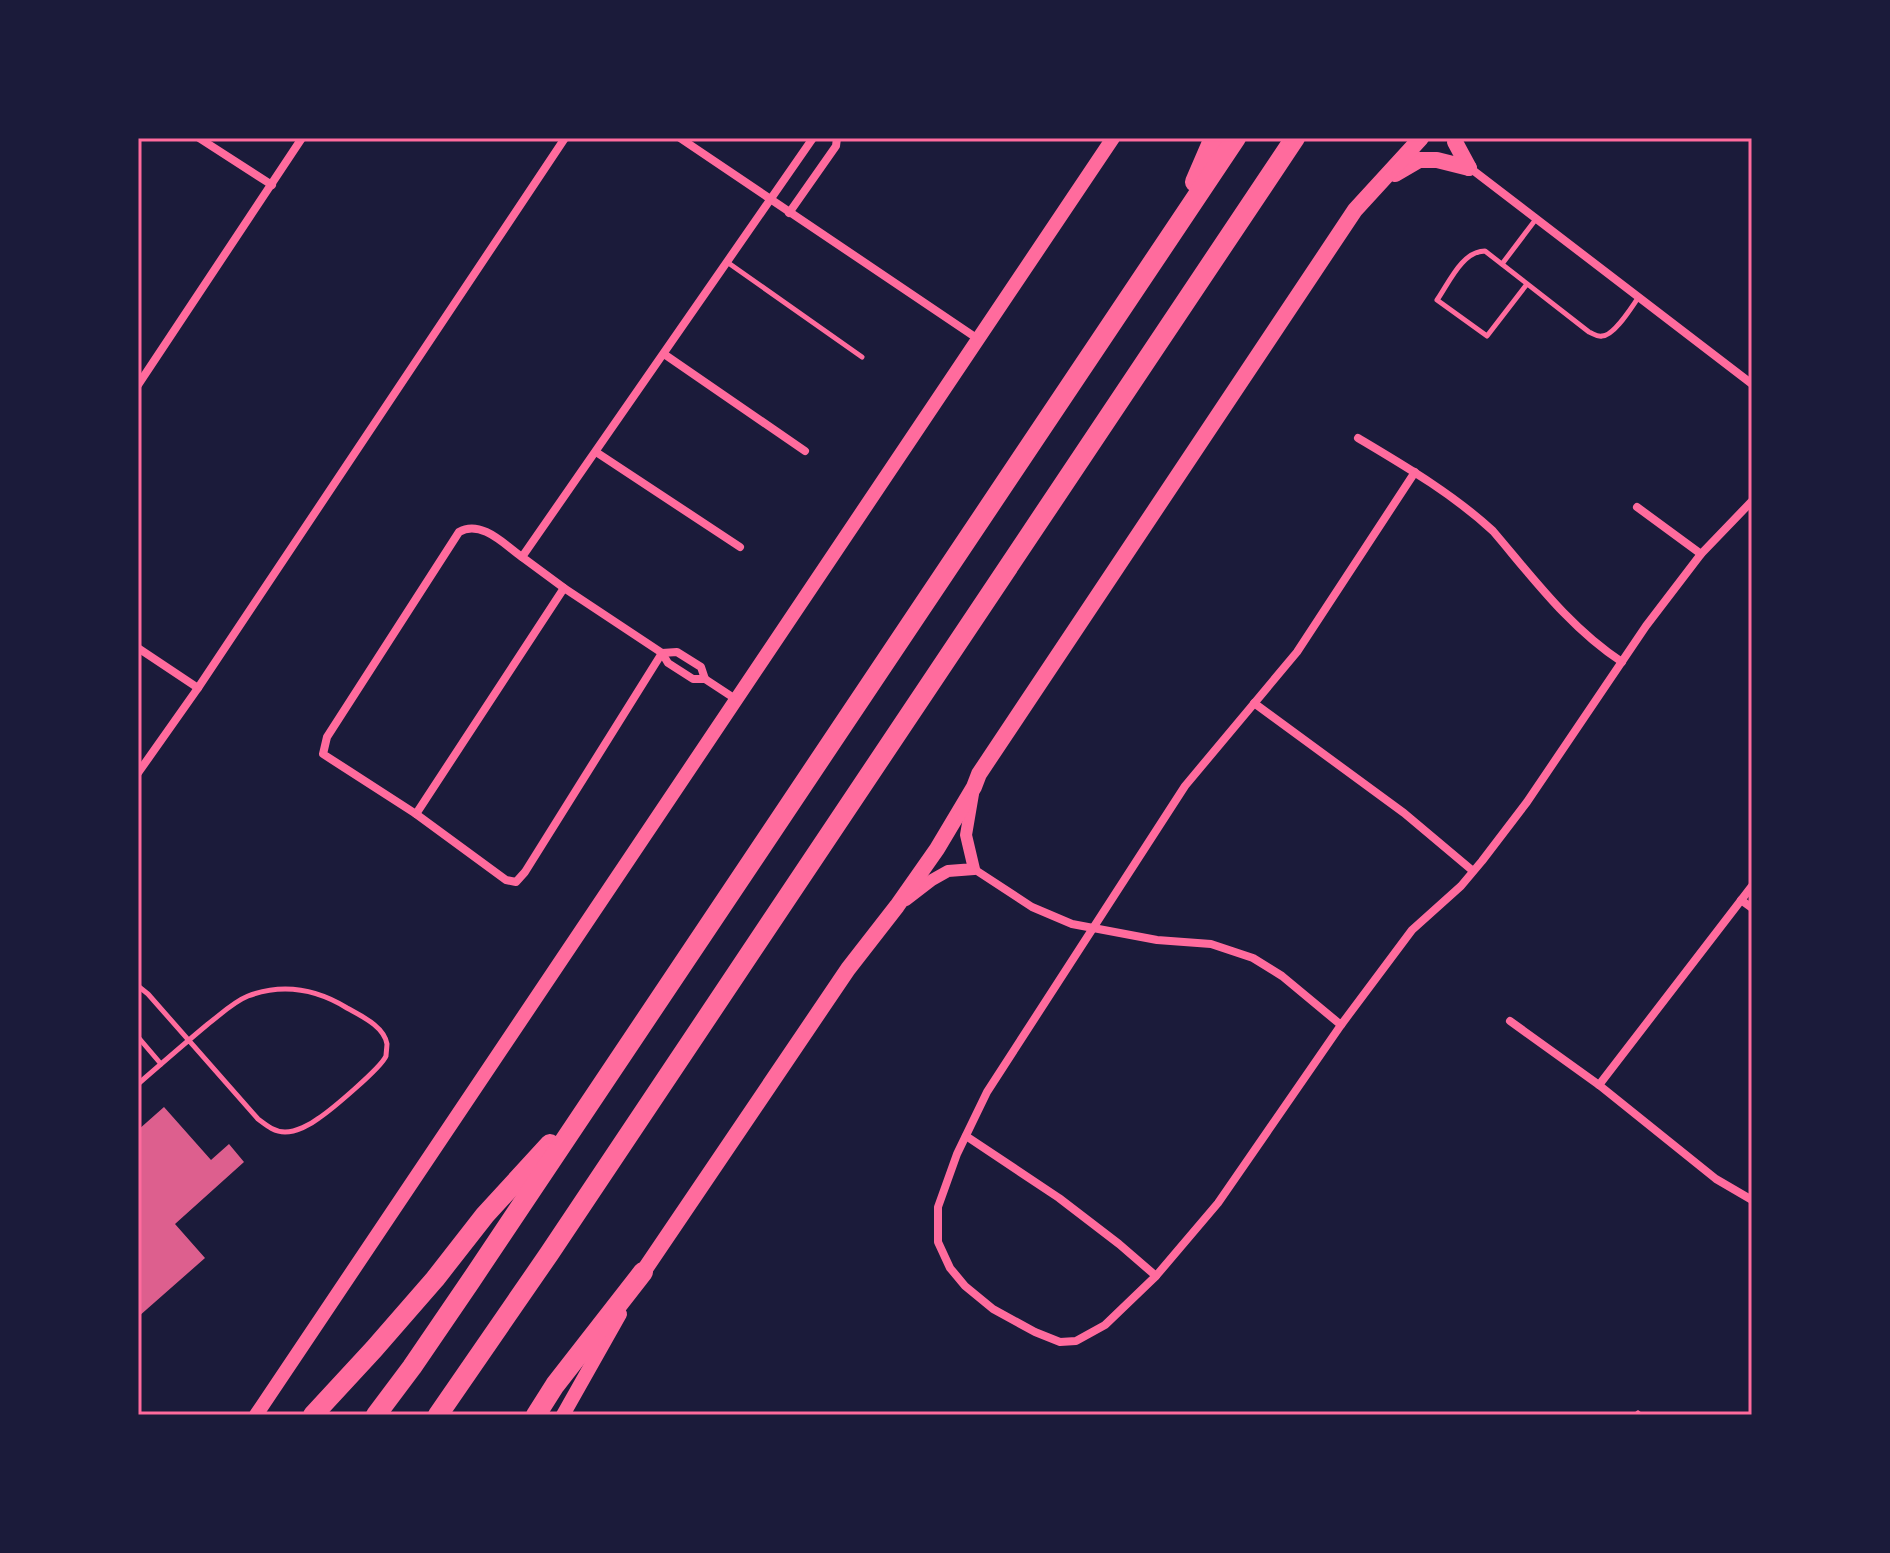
<svg xmlns="http://www.w3.org/2000/svg" width="1890" height="1553" font-family="'Golos Text',sans-serif">
<style>
.building{fill:#dd5f8e}
.lines{fill:none;stroke-linecap:round;stroke-linejoin:round}
.service{stroke:#ff6b9d;stroke-width:5}
.minor{stroke:#ff6b9d;stroke-width:8}
.tertiary{stroke:#ff6b9d;stroke-width:12}
.secondary{stroke:#ff6b9d;stroke-width:14}
.primary{stroke:#ff6b9d;stroke-width:16}
.motorway{stroke:#ff6b9d;stroke-width:20}
.neatline{fill:none;stroke:#ff6b9d;stroke-width:3}
</style>
<rect width="100%" height="100%" fill="#1b1b3a"/>
<path class="building" d="M 164,1107 L 211,1160 L 229,1144 L 244,1162 L 175,1224 L 205,1258 L 138,1317 L 138,1130 Z"/>
<g class="lines">
<g class="service">
<path d="M 727,262 L 862,357"/>
<path d="M 1502,264 L 1536,219"/>
<path d="M 1527,284 L 1487,336 L 1437,300 C 1449,283 1462,251 1485,251 L 1589,332 C 1594,334 1597,337 1602,336 C 1614,336 1631,308 1638,298"/>
<path d="M 138,986 L 148,994 L 258,1119 C 266,1125 274,1132 285,1132 C 296,1132 310,1125 319,1118 C 331,1110 381,1068 386,1056 C 386,1055 387,1045 387,1044 C 384,1026 361,1016 347,1008 C 316,989 283,983 248,996 C 233,1002 220,1015 208,1024 C 184,1044 161,1064 138,1084"/>
<path d="M 138,1037 L 161,1064"/>
<path d="M 1638,1413 L 1640,1415"/>
</g>
<g class="minor">
<path d="M 199,138 L 272,185"/>
<path d="M 680,138 L 978,339"/>
<path d="M 1470,168 L 1752,384"/>
<path d="M 789,213 L 836,146 L 837,138"/>
<path d="M 664,354 L 805,451"/>
<path d="M 138,385 L 302,138"/>
<path d="M 1358,438 C 1405,466 1453,494 1493,531 C 1533,578 1570,628 1622,662"/>
<path d="M 596,452 L 740,547"/>
<path d="M 1637,507 L 1701,554"/>
<path d="M 522,557 C 505,545 481,519 459,532 L 327,737 L 323,754 L 416,814 L 506,880 L 516,882 L 525,872 L 662,653 L 677,652 L 701,667 L 705,679"/>
<path d="M 138,648 L 198,688"/>
<path d="M 737,700 L 705,679 L 693,679 L 668,663 L 662,653 L 564,588 L 522,557 L 813,138"/>
<path d="M 1254,703 L 1404,813 L 1473,871"/>
<path d="M 138,773 L 198,688 L 565,138"/>
<path d="M 416,814 L 564,588"/>
<path d="M 974,869 L 1032,907 L 1072,924 L 1157,940 L 1211,944 L 1253,958 L 1282,976 L 1341,1025 L 1412,930 L 1461,886 L 1482,861 L 1527,802 L 1646,626 L 1701,554 L 1752,501"/>
<path d="M 1741,900 L 1752,908"/>
<path d="M 1510,1021 L 1599,1085 L 1716,1179 L 1752,1200"/>
<path d="M 1341,1025 L 1218,1203 L 1156,1276 L 1105,1325 L 1076,1341 L 1060,1342 L 1035,1332 L 993,1309 L 965,1286 L 950,1268 L 938,1242 L 938,1207 L 957,1154 L 987,1092 L 1185,786 L 1297,652 L 1415,472"/>
<path d="M 1599,1085 L 1752,886"/>
<path d="M 966,1136 L 1059,1198 L 1119,1244 L 1156,1276"/>
</g>
<path class="tertiary" d="M 906,900 L 932,880 L 948,871 L 974,869 L 966,835 L 973,794"/>
<g class="secondary">
<path d="M 256,1415 L 1113,138"/>
<path d="M 563,1415 L 620,1314"/>
</g>
<g class="primary">
<path d="M 1456,138 L 1455,142 L 1469,168"/>
<path d="M 1395,174 L 1419,160 L 1437,160 L 1469,168"/>
<path d="M 643,1272 L 848,969 L 897,906 L 937,849 L 974,787 L 979,774 L 1355,210 L 1421,138"/>
</g>
<g class="motorway">
<path d="M 1195,182 L 1214,138"/>
<path d="M 313,1415 L 374,1349 L 435,1279 L 485,1215 L 550,1144"/>
<path d="M 376,1415 L 412,1367 L 470,1282 L 1236,138"/>
<path d="M 438,1415 L 549,1254 L 1295,138"/>
<path d="M 536,1415 L 555,1385 L 643,1272"/>
</g>
</g>
<rect width="1890" height="1553" fill="none" stroke="#1b1b3a" stroke-width="280"/>
<rect x="140" y="140" width="1610" height="1273" class="neatline"/>
</svg>
